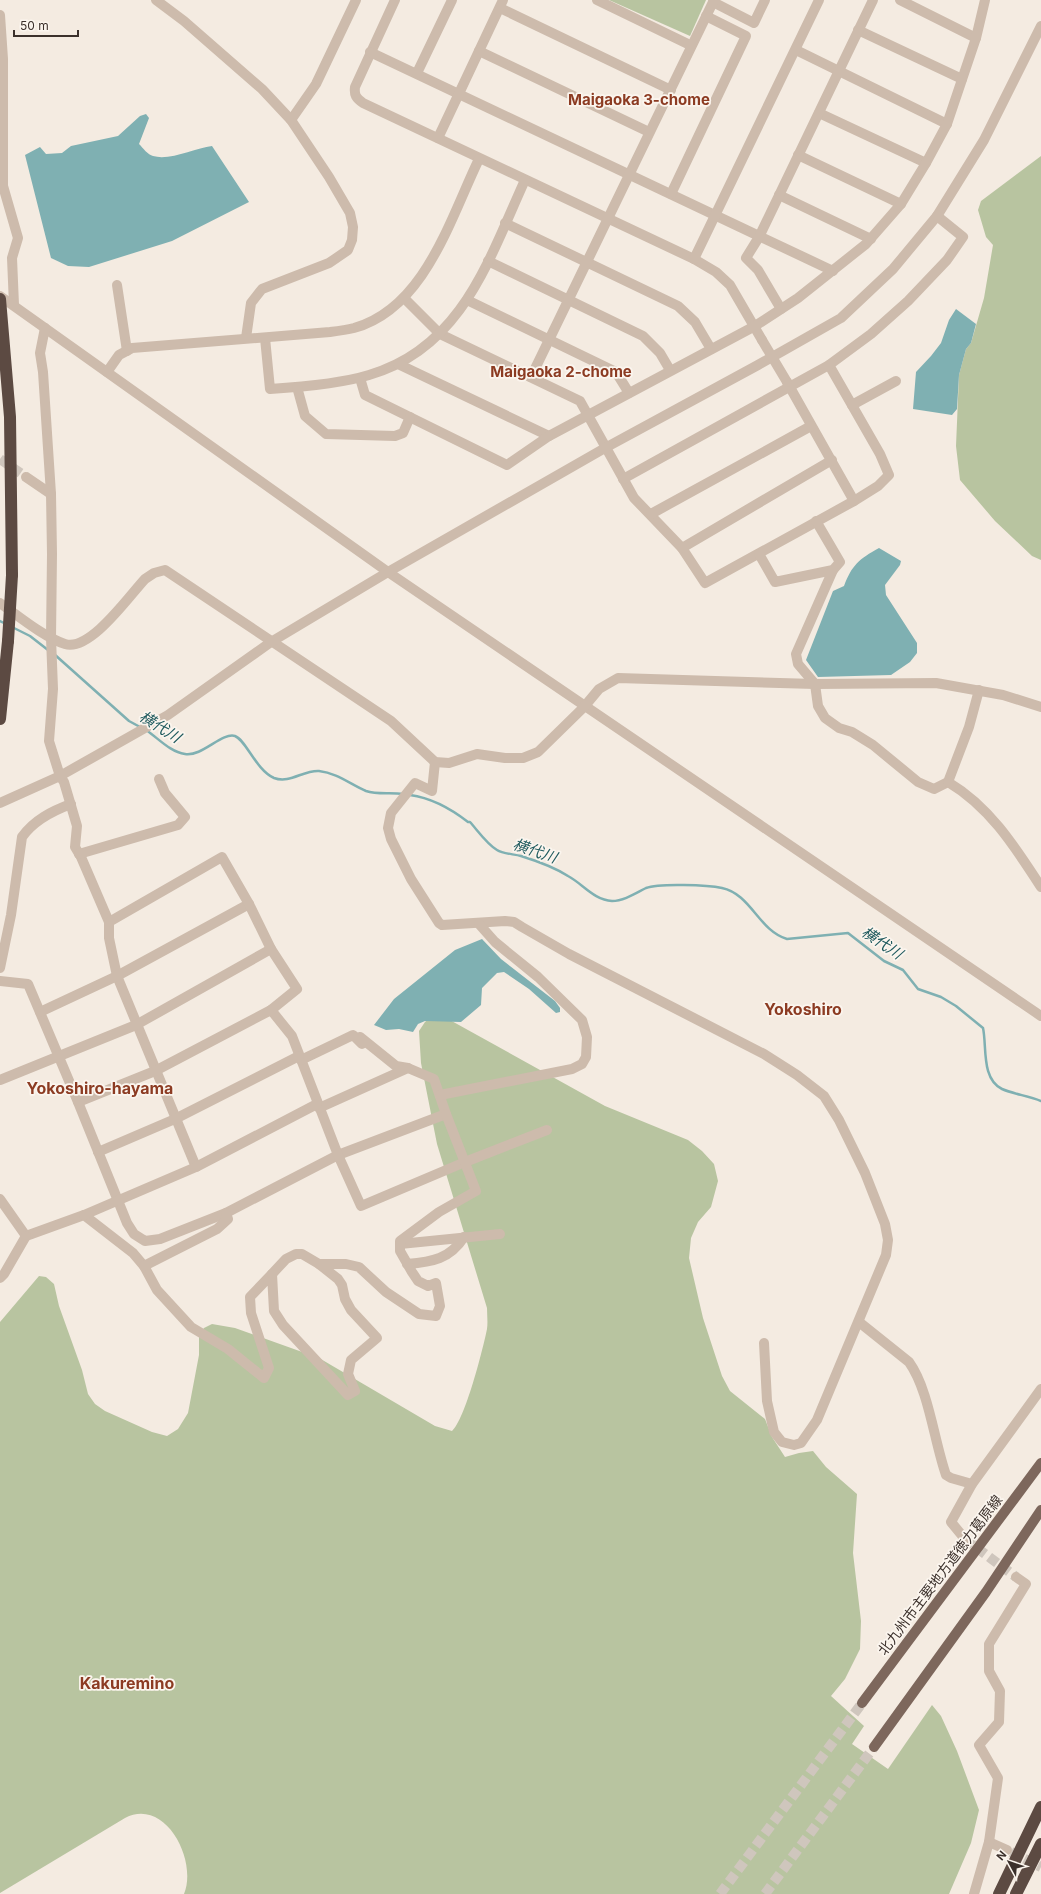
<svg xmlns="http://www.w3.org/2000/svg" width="1041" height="1894" font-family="Inter,'Noto Sans JP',sans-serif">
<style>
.green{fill:#b8c4a0}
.water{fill:#7fb0b2}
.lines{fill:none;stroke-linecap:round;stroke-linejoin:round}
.stream{stroke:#7fb0b2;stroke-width:2.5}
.minor-tunnel{stroke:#cfc6bd;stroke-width:10;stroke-dasharray:10 5;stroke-linecap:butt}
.major-tunnel{stroke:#cfc6bd;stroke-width:10;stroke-dasharray:10 5;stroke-linecap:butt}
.minor{stroke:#cdbbac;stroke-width:10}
.major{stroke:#7d675c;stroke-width:10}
.highway{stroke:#5c4a42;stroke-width:12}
.minor-bridge{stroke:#cdbbac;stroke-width:10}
.highway-bridge{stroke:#5c4a42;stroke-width:12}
.labels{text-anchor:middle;stroke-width:3.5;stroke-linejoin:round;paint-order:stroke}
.street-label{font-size:14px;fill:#3b302b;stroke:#fbf5ee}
.neighbourhood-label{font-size:15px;font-weight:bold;fill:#8c3b22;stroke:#fbf5ee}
.water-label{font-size:15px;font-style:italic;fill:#1f5a5e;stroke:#fbf5ee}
.quarter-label{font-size:16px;font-weight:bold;fill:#8c3b22;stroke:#fbf5ee}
</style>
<rect width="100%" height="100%" fill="#f4ebe1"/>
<g class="green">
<path d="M 609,0 L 706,0 L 690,36 Z"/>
<path d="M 1041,156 L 1041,560 L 1032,556 L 995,521 L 960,480 L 956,446 L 959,375 L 966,349 L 971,343 L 984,298 L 993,245 L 986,237 L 978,210 L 981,201 Z"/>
<path d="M 439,1014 L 605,1106 L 688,1140 L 702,1151 L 714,1164 L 718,1181 L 711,1207 L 698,1222 L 691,1238 L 689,1258 L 703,1318 L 722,1376 L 730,1391 L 765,1419 L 772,1437 L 785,1457 L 799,1453 L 813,1451 L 826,1467 L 857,1494 L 853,1553 L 861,1621 L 860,1649 L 845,1679 L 831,1696 L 864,1726 L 852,1744 L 888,1769 L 932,1705 L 941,1716 L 957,1751 L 979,1810 L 971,1843 L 949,1894 L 184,1894 C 198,1860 165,1797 125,1818 L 0,1893 L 0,1322 L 39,1276 L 46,1277 L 54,1284 L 59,1306 L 82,1370 L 88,1394 L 95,1404 L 105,1411 L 152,1432 L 167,1436 L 178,1429 L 188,1413 L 199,1355 L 199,1335 L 204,1328 L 212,1324 L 235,1328 L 319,1358 L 435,1426 L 452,1431 C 465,1420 483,1349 487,1329 C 488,1322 487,1315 487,1308 L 437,1144 L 421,1063 L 419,1031 L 425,1022 L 431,1016 Z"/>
</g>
<g class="water">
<path d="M 146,114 L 149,118 L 139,144 C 143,148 148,155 153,156 C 170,161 195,148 212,146 L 249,202 L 172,241 L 89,267 L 68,266 L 51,258 L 25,155 L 40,147 L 46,154 L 62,153 L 71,146 L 118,136 L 140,116 Z"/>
<path d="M 956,309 L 976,324 L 971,343 L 966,349 L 959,375 L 957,409 L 952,415 L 913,409 L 916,372 L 931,356 L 941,343 L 949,320 Z"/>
<path d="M 879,548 L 901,561 L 900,565 L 885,585 L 886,595 L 917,643 L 917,653 L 910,662 L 891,675 L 818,677 L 806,660 L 833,591 L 844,586 C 852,565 859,559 879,548 Z"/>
<path d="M 482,939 L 501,959 L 555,1001 L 560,1008 L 560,1012 L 556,1013 L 529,989 L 504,972 L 497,973 L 482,988 L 481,1005 L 461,1022 L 425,1021 L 418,1024 L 413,1032 L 399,1029 L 386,1030 L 374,1025 L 394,999 L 455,950 Z"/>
</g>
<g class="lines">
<g class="stream">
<path d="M 0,621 L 6,624"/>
<path d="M 12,627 L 30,636 L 48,650"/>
<path d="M 54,654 L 129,721 L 140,727"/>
<path d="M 146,730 C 158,738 170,752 185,754 C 202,757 222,732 235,736 C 246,740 256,770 274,778 C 290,784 303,770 319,771 C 337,773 350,784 366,791 C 378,795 391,792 403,794"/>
<path d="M 410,795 C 432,798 450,808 468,822 L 470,822 C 478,831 487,844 497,850 C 503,854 514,854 521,856 C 537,861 554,867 568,876 C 583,884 594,900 612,901 C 624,901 636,893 646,888 C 659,883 708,885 722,888 C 751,894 759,931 787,939 L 848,933 L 884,961 L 903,970 L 918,989 L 941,997 L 956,1006 L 983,1028 C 987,1046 981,1079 1002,1089 C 1013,1094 1029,1096 1041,1101"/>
</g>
<g class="minor-tunnel">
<path d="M 0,459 L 26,477"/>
<path d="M 965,1539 L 1016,1577"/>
<path d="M 1011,1852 L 1041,1867"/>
</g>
<g class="major-tunnel">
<path d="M 720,1894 L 862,1703"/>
<path d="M 765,1894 L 874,1747"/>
</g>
<g class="minor">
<path d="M 156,0 L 184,21 L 262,89 L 291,120 L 329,177 L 350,213 L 353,227 L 352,240 L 348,250 L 329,263 L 262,289 L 251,303 L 246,338"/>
<path d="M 395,0 L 355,87 C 354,95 356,98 363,103 L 694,259 L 716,272 L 730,285 L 762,340"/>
<path d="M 597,0 L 690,45"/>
<path d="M 900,0 L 976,38"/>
<path d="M 713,2 L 754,23 L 765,0"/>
<path d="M 500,8 L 671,90"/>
<path d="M 0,15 L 3,59 L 3,186 L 18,238 L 12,258 L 14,305"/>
<path d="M 858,30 L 962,79"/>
<path d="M 796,50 L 947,124"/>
<path d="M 479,51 L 649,132"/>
<path d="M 370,52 L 833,271"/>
<path d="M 417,73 L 452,0"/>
<path d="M 819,113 L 926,163"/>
<path d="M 291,120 L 316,84 L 356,0"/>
<path d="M 438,138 L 503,0"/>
<path d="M 798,155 L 901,204"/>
<path d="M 671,194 L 746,36 L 706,16"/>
<path d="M 779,195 L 871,239"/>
<path d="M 505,223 L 678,306 L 695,322 L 711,349"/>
<path d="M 694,259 L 819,0"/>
<path d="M 488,261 L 643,336 L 660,353 L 670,370"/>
<path d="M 117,285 L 127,351"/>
<path d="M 0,296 L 388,572 L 1041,1016"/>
<path d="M 404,298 L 440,334 L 580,401 L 634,498 L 682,548 L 705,583 L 854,501 L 878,486 L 889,475 L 880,454 L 829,365"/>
<path d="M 467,300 L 616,372 L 629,393"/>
<path d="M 781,309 L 758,270 L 746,258 L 759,237 L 873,0"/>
<path d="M 45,328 L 40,353 L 43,372 L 51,494 L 52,554 L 51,638 L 53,689 L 49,741 L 60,776 L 64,782 L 77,826 L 75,847 L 81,857 L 109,922 L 109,938 L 117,976 L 196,1167"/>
<path d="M 265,338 L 270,389 C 301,387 340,384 369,375 C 462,348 489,259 525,180"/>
<path d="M 398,364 L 549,436"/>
<path d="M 107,372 L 119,355 L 132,348 L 330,332 C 338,331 346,330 354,328 C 425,308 450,219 479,159"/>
<path d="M 531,377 L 714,0"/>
<path d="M 360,378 L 365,395 L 507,465 L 549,436 L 755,326 L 798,298 L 866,244 L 901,204 L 926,163 L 947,124 L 976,38 L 985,0"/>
<path d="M 787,382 L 854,501"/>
<path d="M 297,387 L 305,416 L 326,434 L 395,436 L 403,433 L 410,417"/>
<path d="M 852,405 L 896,381"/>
<path d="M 26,477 L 51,494"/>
<path d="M 623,479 L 829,365 L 871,334 L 908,301 L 947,260 L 963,237 L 937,216"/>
<path d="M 651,514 L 811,426"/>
<path d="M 682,548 L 832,460"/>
<path d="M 759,554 L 775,582 L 833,570 L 840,562 L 816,521"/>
<path d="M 833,570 L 796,654 L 798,664 L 815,684 L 818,706 L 825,718 L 839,728 L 852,732 L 873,745 L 918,782 L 934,789 L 948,782 L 969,727 L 979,690"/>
<path d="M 0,603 C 17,615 45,638 65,644 C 90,652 129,596 145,579 L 154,573 L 165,570 L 391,721 L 435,762 L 449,763 L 477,754 L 505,758 L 523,758 L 538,752 L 584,707 L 599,689 L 618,678 L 815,684 L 936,683 L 1003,695 L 1041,707"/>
<path d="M 435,762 L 432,791 L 415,783 L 391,813 L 388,828 L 391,839 L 411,879 L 439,923 L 442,925 L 505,921 L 514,922 L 522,927 L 569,954 L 764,1054 L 797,1075 L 824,1096 L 839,1120 L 865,1173 L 885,1224 L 888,1240 L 886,1255 L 817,1420 L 801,1443 L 794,1445 L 782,1442 L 774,1432 L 767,1401 L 764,1343"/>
<path d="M 948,782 C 990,807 1015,847 1041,887"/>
<path d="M 0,803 L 60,776 L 168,715 L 271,642 L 388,572 L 605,448 L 758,365 L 841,318 L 893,269 L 937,216 L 984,140 L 1041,26"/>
<path d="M 79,854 L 178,825 L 185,817 L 165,793 L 159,779"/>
<path d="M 0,968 L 11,915 L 22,837 C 34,820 52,811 71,804"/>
<path d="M 0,981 L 28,984 L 78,1102 L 127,1223 L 134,1234 L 145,1241 L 160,1239 L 226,1213 L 338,1155 L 446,1114 L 434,1079 L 408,1068 L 396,1066 L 360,1037"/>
<path d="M 271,1010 L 292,1036 L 338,1155 L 361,1206 L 465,1162 L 547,1130"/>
<path d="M 40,1012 L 117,976 L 249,904"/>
<path d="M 301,1060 L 353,1035 L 362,1044"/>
<path d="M 0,1080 L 136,1025 L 271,949"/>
<path d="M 440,1095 L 572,1069 L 582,1064 L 586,1057 L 587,1037 L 582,1020 L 538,977 L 495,942 L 479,924"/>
<path d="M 78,1102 L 155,1071 L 271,1010 L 297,989 L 271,949 L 249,904 L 222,857 L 109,922"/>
<path d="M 319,1108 L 408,1068"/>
<path d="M 98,1152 L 175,1119 L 299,1056"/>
<path d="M 0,1199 L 26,1236 L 84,1215 L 133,1253 L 144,1266 L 157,1290 L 191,1327 L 228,1349 L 264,1378 L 269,1368 L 251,1313 L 250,1297 L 272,1274 L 274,1311 L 283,1325 L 348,1395 L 355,1391 L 348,1374 L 351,1360 L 377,1338 L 351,1310 L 345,1299 L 342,1285 L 338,1279 L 319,1264"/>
<path d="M 84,1215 L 196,1167 L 317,1104"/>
<path d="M 400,1244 L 500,1234"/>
<path d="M 407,1264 C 432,1262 450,1259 464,1237"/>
<path d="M 144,1266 L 217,1229 L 228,1219 L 226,1213"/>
<path d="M 272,1274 L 286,1259 L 296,1254 L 302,1254 L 319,1264 L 346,1264 L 359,1267 L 386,1292 L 419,1314 L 436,1316 L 440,1306 L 436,1283 L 428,1286 L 418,1281 L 412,1272 L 400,1251 L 400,1241 L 439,1212 L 476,1191 L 446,1114"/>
<path d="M 0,1278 L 4,1274 L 26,1236"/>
<path d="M 859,1322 L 909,1362 C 929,1390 934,1441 946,1475 L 951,1478 L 972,1484"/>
<path d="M 965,1539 L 951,1522 L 972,1484 L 1041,1389"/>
<path d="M 989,1842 L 1007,1850"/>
<path d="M 974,1894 L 989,1842 L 998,1778 L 979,1745 L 999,1722 L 1000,1691 L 989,1671 L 989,1644 L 1026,1584 L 1016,1577"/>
</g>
<g class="major">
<path d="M 862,1703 L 1041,1463"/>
<path d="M 874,1747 L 986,1592 L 1041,1510"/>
</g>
<g class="highway">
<path d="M 0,299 L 10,417 L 12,575"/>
<path d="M 0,719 L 8,641"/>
<path d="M 999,1894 L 1041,1807"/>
<path d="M 1016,1894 L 1041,1844"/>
</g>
<path class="minor-bridge" d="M 762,340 L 787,382"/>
<path class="highway-bridge" d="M 8,641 L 12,575"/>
</g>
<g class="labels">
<g class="street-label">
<text transform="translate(940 1575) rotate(-53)" y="5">北九州市主要地方道徳力葛原線</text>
</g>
<g class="neighbourhood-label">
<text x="639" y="105">Maigaoka 3-chome</text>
<text x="561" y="377">Maigaoka 2-chome</text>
</g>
<g class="water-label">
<text transform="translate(160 727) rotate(32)" y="5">横代川</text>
<text transform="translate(535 851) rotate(19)" y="5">横代川</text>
<text transform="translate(882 943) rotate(34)" y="5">横代川</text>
</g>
<g class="quarter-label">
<text x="803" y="1015">Yokoshiro</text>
<text x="100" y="1094">Yokoshiro-hayama</text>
<text x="127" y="1689">Kakuremino</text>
</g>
</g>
<g transform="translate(1009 1862) rotate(310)" stroke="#fbf5ee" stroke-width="3" paint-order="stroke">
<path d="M0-3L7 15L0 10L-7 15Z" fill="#3b302b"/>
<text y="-6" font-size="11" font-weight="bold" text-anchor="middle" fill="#3b302b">N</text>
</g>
<path d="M14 30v6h64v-6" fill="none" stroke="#3b302b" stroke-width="2"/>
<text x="20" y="30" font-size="12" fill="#3b302b" stroke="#fbf5ee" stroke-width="3" paint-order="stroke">50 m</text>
</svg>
